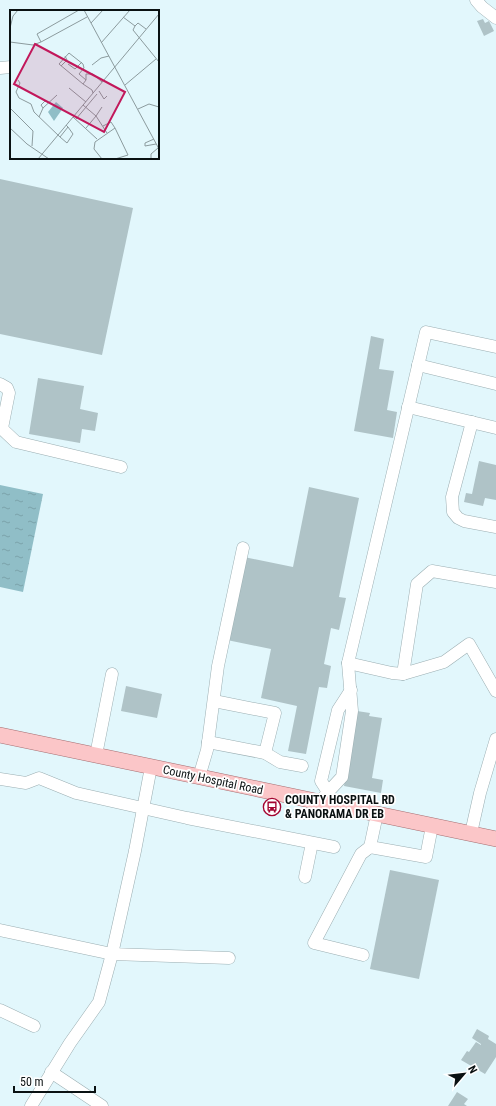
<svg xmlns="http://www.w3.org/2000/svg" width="496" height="1106" font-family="'Roboto Condensed',sans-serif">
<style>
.water{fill:url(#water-ripples)}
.building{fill:#afc3c7}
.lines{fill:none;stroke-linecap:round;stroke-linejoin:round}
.minor-casing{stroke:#9baeb2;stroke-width:13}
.major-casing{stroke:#a56e71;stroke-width:16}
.minor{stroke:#fff;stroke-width:12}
.major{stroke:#fbc6c8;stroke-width:15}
.labels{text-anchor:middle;stroke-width:3.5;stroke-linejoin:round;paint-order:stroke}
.street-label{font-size:12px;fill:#0a1112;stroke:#fff}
.poi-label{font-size:12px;font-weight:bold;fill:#0a1112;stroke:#fff;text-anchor:start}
.inset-road{fill:none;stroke:#8c9b9e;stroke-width:1}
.view{fill:#c2185b;fill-opacity:0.15;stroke:#c2185b;stroke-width:2}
.inset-edge{fill:none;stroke:#0a1112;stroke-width:2}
</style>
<defs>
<pattern id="water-ripples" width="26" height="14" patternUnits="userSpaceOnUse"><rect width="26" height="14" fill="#90bec7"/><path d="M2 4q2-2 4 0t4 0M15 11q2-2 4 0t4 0" fill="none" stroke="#7ba2aa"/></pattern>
</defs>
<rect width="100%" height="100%" fill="#e2f7fc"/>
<path class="water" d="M 0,485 L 43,494 L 23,592 L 0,587 Z"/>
<g class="building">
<path d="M 483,19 L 485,23 L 489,21 L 494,31 L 484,36 L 477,21 Z"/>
<path d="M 0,179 L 133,208 L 102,355 L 0,334 Z"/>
<path d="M 371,336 L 384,339 L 379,369 L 394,371 L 387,410 L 397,412 L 393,438 L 354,431 Z"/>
<path d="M 38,378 L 84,386 L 80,409 L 98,413 L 95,431 L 82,429 L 80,443 L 29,434 Z"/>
<path d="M 479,461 L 496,465 L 496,500 L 485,498 L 483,506 L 464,502 L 466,493 L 472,494 Z"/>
<path d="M 309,487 L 359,498 L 339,597 L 346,598 L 339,630 L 331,628 L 324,664 L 331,666 L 327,688 L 319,687 L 306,754 L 288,751 L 297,706 L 261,698 L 271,649 L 227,640 L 244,557 L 293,567 Z"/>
<path d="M 126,686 L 162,694 L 157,718 L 121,711 Z"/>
<path d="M 357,711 L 370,713 L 369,716 L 382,718 L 372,778 L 383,780 L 381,793 L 344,786 Z"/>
<path d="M 390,870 L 439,880 L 419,979 L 370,969 Z"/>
<path d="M 477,1029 L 489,1036 L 488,1039 L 496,1044 L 496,1057 L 485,1074 L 461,1060 L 467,1051 L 469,1052 L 476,1042 L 481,1045 L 481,1044 L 472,1038 Z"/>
<path d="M 457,1092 L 468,1099 L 464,1104 L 467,1106 L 448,1106 Z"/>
</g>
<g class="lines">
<defs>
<g id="minor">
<path d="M 476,0 L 482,7 L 496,18"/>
<path d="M 0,68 L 11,67"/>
<path d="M 418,365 L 496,384"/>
<path d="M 0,384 L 7,388 L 9,393 L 2,428"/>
<path d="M 408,407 L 496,428"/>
<path d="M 472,422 L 452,497 L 453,512 L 458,518 L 464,521 L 496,527"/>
<path d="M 0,427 L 16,442 L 121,467"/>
<path d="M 348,663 L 392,673 L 403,674 L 417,584 L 432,571 L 496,582"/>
<path d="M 403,674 L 444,662 L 469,644 L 496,691"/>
<path d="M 214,701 L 275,713 L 265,753"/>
<path d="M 208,742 L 265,753 L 280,762 L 302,766"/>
<path d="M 96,755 L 112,674"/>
<path d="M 151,767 L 135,851 L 112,954 L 229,958"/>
<path d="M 199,777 L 207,750 L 218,666 L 243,548"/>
<path d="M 0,779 L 26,783 L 39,778 L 76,793 L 187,818 L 334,847"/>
<path d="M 328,792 L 321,781 L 338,710 L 351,690"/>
<path d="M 320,802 L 328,792 L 342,777 L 352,711 L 348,663 L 426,332 L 496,347"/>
<path d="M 377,814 L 370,847 L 426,857 L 432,826"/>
<path d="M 471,833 L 480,793 L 496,739"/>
<path d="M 305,877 L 312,843"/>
<path d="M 0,930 L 112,954 L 99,1002 L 70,1043 L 31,1106"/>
<path d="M 363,955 L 314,943 L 361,854 L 370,847"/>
<path d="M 0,1010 L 34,1026"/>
<path d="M 51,1072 L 102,1106"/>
</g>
<path id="major" d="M 0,735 L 496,839"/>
</defs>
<use href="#minor" class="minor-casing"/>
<use href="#major" class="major-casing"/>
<use href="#minor" class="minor"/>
<use href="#major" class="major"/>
</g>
<defs>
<symbol id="bus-ring" viewBox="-11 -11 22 22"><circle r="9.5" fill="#fff" stroke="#a30531" stroke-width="1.5"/><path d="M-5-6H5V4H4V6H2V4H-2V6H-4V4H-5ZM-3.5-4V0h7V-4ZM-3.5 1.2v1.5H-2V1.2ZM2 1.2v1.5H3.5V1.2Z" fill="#a30531"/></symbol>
</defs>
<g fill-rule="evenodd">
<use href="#bus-ring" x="262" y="797" width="20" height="20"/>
</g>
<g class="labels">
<g class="street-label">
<text transform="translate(213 780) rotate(12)" y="4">County Hospital Road</text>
</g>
<g class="poi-label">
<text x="285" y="804">COUNTY HOSPITAL RD<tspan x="285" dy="14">&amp; PANORAMA DR EB</tspan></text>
</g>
</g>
<g transform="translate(10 10)">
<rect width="149" height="149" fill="#e2f7fc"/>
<path d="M 46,92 L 53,98 L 44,111 L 38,102 Z" fill="#90bec7"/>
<path class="inset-road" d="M 69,0 L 27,24 L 31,32 L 77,7M 74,0 L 149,139M 113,7 L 125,16 L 128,13 L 136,19M 81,13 L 93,0M 125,16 L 123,20 L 149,52M 0,18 L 3,6 L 8,0M 0,32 L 23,35 L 31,32M 91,33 L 120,0M 58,54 L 65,59 L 72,52M 82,55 L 91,48 L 99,46M 51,56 L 57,50 L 55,46M 8,70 L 10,73 L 6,82 L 9,88 L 21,94 L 24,102 L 50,127M 76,70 L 76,64 L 83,64 L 92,72M 73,74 L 76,70 L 69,64 L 74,58 L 73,54 L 59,43 L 49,54 L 73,74 L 82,80 L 83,83M 115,75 L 146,49M 59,78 L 76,92M 89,81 L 94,89 L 97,86M 73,95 L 86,106 L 92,97M 0,98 L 23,121 L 22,136M 33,98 L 31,95 L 35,91 L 38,92M 128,99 L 139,94 L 149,97M 29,107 L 33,98 L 47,85M 63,107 L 87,129M 66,109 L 87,84M 56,115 L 58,117 L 50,127 L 57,133 L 63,124 L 58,117M 93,116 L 101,112 L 105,118M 0,118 L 17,134 L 39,149M 76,118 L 86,106 L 97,123M 144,129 L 135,133 L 135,136 L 146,134M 28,149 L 149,4M 92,149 L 84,139 L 85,132 L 105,118 L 118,145 L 105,149M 141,149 L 141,144 L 148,138"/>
<path class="view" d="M 25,34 L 115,82 L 94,122 L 4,74 Z"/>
<rect width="149" height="149" class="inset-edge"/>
</g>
<g transform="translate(464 1074) rotate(62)" stroke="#ffffff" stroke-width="3" paint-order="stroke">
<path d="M0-3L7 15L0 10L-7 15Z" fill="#0a1112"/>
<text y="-6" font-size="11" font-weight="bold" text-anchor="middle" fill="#0a1112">N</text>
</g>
<path d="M14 1086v6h81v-6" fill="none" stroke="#0a1112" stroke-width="2"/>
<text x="20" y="1086" font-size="12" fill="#0a1112" stroke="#ffffff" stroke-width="3" paint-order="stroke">50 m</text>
</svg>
